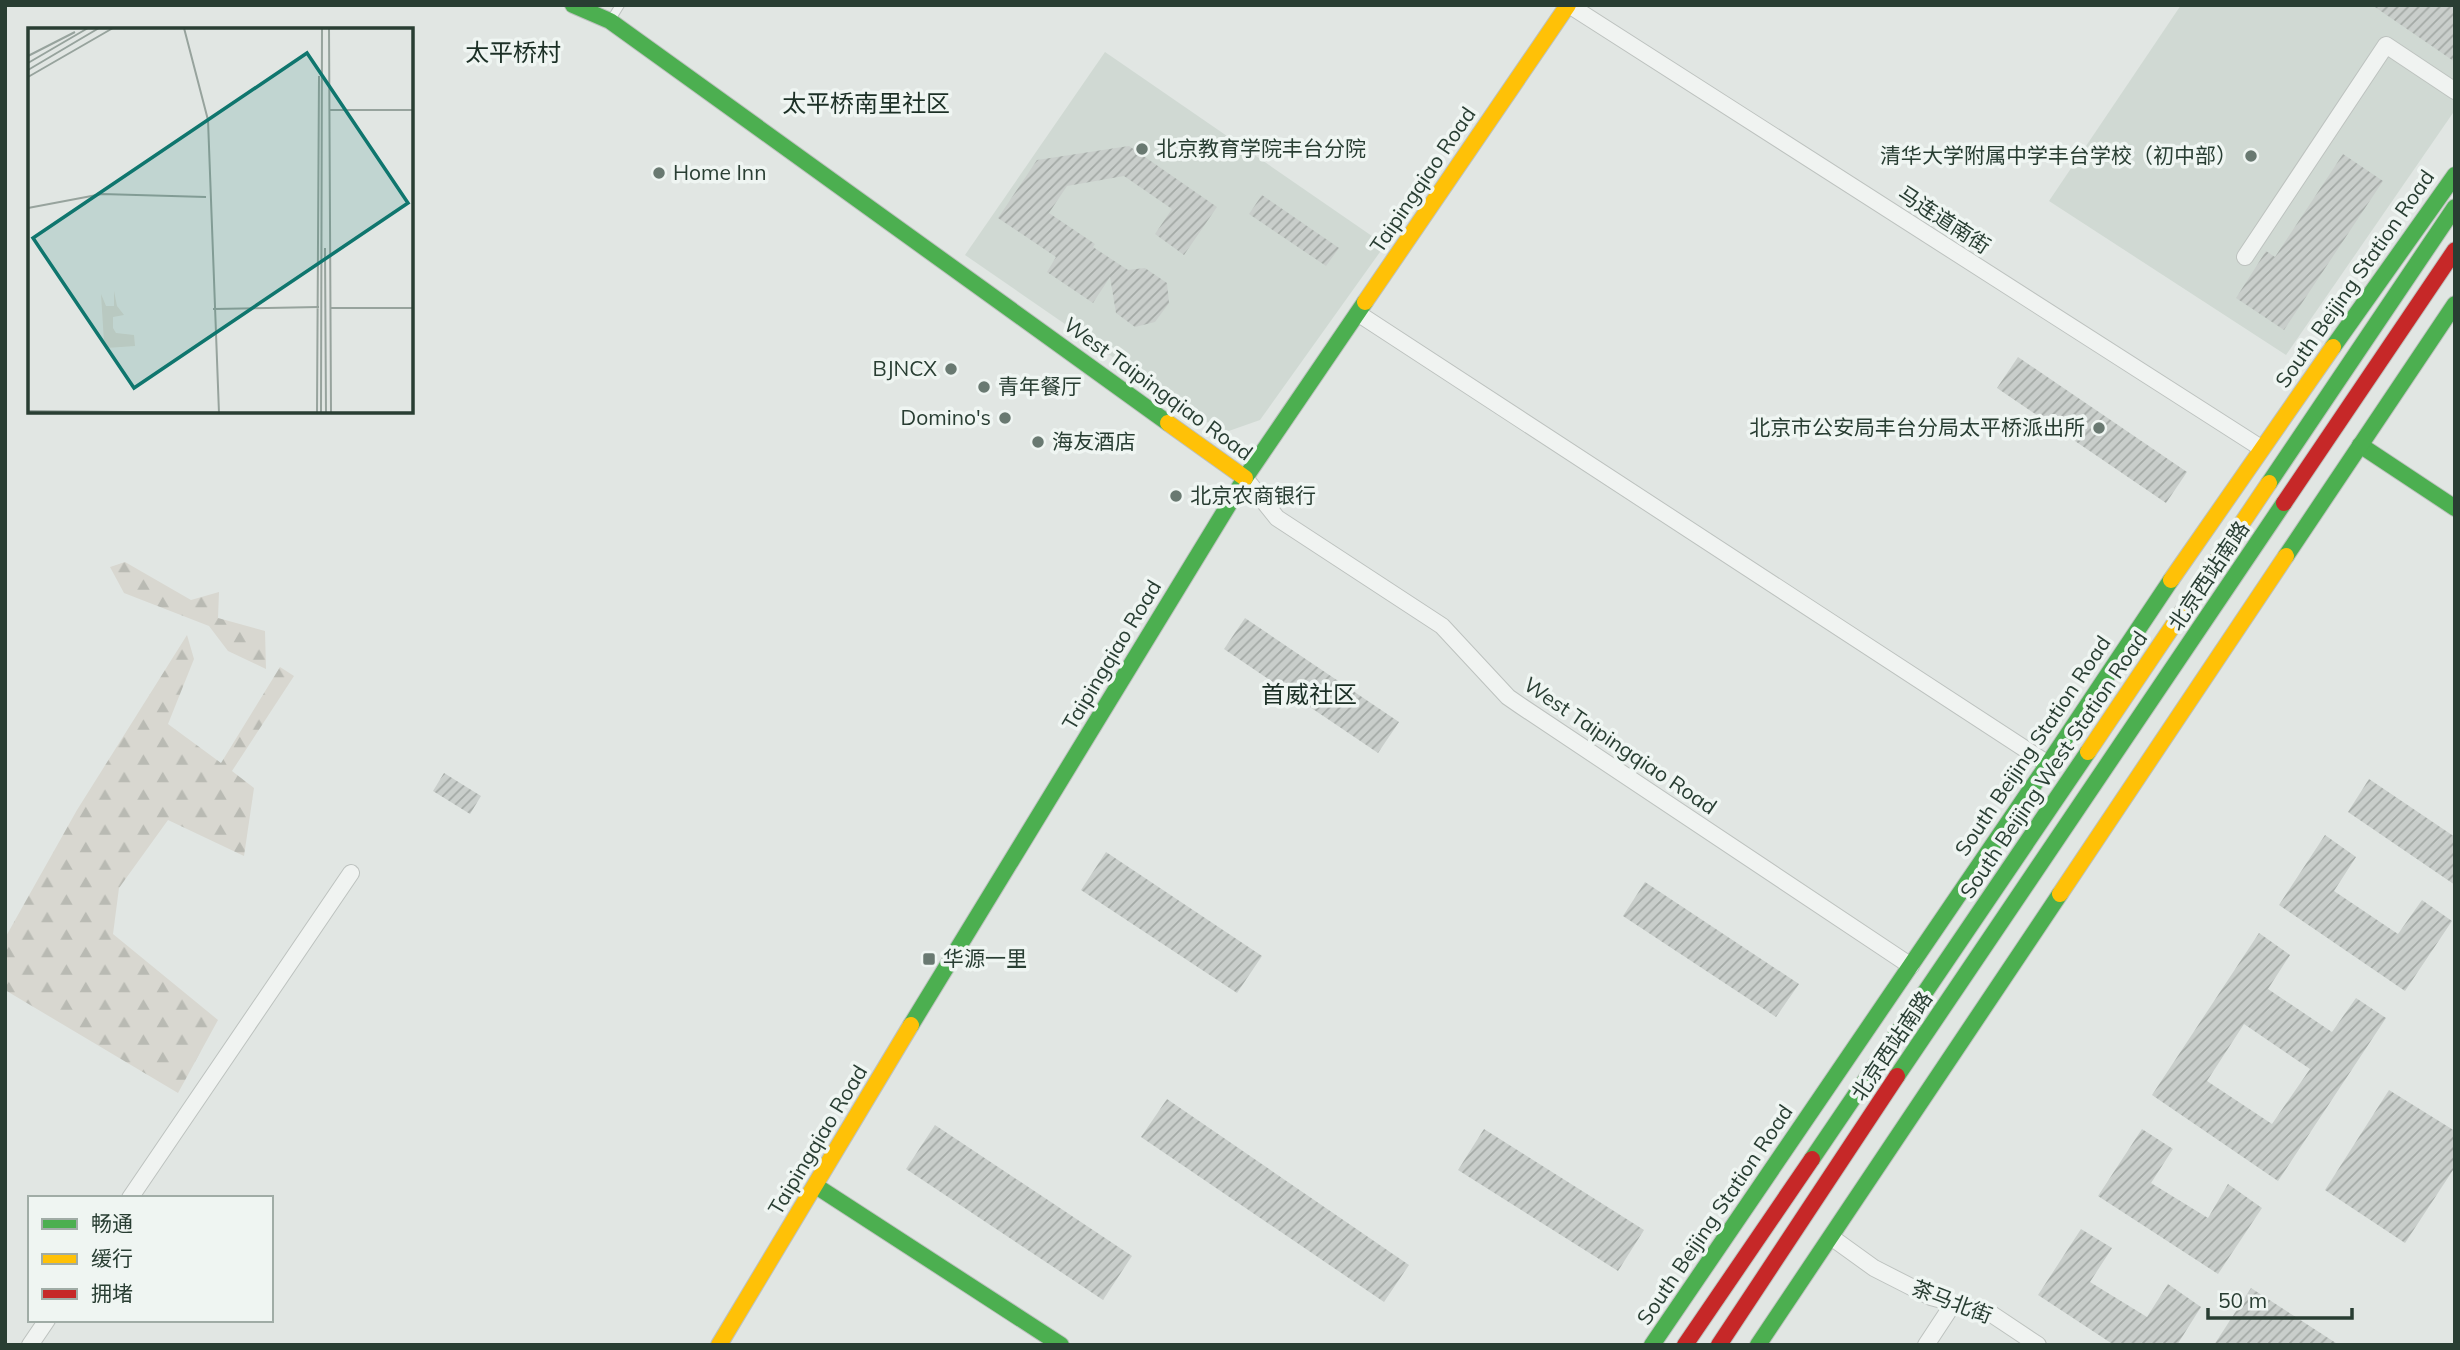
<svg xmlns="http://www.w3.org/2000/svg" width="2460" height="1350" font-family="Mulish,'Noto Sans SC',sans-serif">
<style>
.built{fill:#d0d9d3}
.forest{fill:url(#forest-firs)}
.building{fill:url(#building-hatch);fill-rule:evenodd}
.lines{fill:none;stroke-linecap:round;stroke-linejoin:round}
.lane-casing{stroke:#bdc2bf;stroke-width:10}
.street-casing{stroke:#bdc2bf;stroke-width:18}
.fast-casing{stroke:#bdc2bf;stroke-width:18}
.slow-casing{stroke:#bdc2bf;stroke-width:18}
.jam-casing{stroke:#bdc2bf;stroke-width:18}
.lane{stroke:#f0f3f1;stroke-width:8}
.street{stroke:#f0f3f1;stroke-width:16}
.fast{stroke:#4caf50;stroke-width:16}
.slow{stroke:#ffc107;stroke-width:16}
.jam{stroke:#c62828;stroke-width:16}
.poi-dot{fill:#697971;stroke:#eff5f2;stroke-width:2.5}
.labels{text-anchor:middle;stroke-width:7;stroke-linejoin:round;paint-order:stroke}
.poi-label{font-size:21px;fill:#293e33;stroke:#eff5f2;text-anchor:start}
.street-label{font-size:21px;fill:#293e33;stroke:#eff5f2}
.quarter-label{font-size:24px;fill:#1b2f25;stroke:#eff5f2}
.inset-road{fill:none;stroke:#97a39d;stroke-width:2}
.view{fill:#0f766e;fill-opacity:0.15;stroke:#0f766e;stroke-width:3.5}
.inset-edge{fill:none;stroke:#293e33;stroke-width:3.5}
</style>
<defs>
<pattern id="forest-firs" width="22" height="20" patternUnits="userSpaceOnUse" patternTransform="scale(1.75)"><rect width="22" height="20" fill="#d8d7d0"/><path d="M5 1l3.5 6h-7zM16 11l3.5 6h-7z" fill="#b9bab3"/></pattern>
<pattern id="building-hatch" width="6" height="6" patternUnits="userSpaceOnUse" patternTransform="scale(1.75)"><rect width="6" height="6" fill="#c9cecb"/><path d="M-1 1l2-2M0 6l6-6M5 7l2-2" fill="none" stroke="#a3a9a5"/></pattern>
</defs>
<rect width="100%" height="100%" fill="#e1e6e3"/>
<g class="built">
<path d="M 2181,5 L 2455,5 L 2455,110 L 2286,355 L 2049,201 Z"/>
<path d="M 1105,52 L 1385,245 L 1260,420 L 1223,433 L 965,255 Z"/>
</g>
<g class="forest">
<path d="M 125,562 L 191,600 L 219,592 L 218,618 L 265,631 L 266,669 L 228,651 L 209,626 L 124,593 L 110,567 Z"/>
<path d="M 187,635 L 194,659 L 168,724 L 221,763 L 280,667 L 294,676 L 232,771 L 254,788 L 244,856 L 168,820 L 119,888 L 113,934 L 218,1020 L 178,1093 L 5,990 L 5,938 L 77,810 Z"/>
</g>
<g class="building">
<path d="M 2372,5 L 2455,5 L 2455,62 Z"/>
<path d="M 1129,146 L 1217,207 L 1184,255 L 1155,234 L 1172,209 L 1124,176 L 1067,186 L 1049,213 L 1095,244 L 1093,247 L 1128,270 L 1145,268 L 1167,283 L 1169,303 L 1155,322 L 1135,327 L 1116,313 L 1110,277 L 1093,303 L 1047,272 L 1056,257 L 998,218 L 1037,160 Z"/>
<path d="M 2343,154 L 2383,181 L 2284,330 L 2236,298 L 2266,251 L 2275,257 Z"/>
<path d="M 1262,195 L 1339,248 L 1326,266 L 1249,214 Z"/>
<path d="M 2018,357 L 2187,472 L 2166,503 L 1997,388 Z"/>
<path d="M 1245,618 L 1399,722 L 1378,753 L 1224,649 Z"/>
<path d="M 444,773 L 481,796 L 470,814 L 433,791 Z"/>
<path d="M 2369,779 L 2455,837 L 2455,885 L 2348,812 Z"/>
<path d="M 2325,835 L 2356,857 L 2334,891 L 2398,934 L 2422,900 L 2452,921 L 2405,991 L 2279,905 Z"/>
<path d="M 1106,852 L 1262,956 L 1237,993 L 1081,890 Z"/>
<path d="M 1645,882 L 1799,984 L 1776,1017 L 1623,916 Z"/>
<path d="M 2259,933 L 2290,955 L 2268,989 L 2332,1032 L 2356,998 L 2386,1018 L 2278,1181 L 2152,1095 ZM 2244,1024 L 2310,1069 L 2272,1124 L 2207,1081 Z"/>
<path d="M 2389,1090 L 2455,1131 L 2455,1167 L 2405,1243 L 2325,1190 Z"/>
<path d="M 1167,1099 L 1409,1265 L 1384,1302 L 1141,1137 Z"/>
<path d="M 935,1125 L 1132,1256 L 1103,1300 L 906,1169 Z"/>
<path d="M 1484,1129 L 1644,1230 L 1618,1271 L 1458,1170 Z"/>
<path d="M 2142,1129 L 2173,1149 L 2151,1183 L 2208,1218 L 2228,1184 L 2262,1208 L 2218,1274 L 2098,1196 Z"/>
<path d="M 2081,1229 L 2112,1248 L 2090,1282 L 2147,1317 L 2168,1284 L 2201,1307 L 2177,1345 L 2114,1345 L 2038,1295 Z"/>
<path d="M 2251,1288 L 2339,1345 L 2214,1345 Z"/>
</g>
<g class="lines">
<defs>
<path id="lane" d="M 612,18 L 620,5"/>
<g id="street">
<path d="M 1569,5 L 2261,448"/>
<path d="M 2245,257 L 2386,45 L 2455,91"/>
<path d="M 1359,314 L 2048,764"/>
<path d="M 1245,478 L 1277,518 L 1442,626 L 1508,697 L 1521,706 L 1911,966"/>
<path d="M 130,1198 L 351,873"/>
<path d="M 1831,1237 L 1874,1268 L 1931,1297 L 1990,1313 L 2038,1345"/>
<path d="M 30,1345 L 47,1320"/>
<path d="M 1926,1345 L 1953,1304"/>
</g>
<g id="fast">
<path d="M 573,5 L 610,21 L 1168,423"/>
<path d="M 2333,347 L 2455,175"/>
<path d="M 2360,445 L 2455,508"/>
<path d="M 2269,483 L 2455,207"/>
<path d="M 2286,556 L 2455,304"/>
<path d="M 911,1025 L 1245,478 L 1365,302"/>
<path d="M 1897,1076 L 2284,503"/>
<path d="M 1812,1159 L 2088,752"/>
<path d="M 816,1186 L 1061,1345"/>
<path d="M 1652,1345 L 2048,764 L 2171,580"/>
<path d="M 1758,1345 L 2060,894"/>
</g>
<g id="slow">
<path d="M 1365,302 L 1568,5"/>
<path d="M 1168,423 L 1245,478"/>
<path d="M 2171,580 L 2333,347"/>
<path d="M 2088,752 L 2269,483"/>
<path d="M 2060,894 L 2286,556"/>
<path d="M 719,1345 L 911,1025"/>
</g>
<g id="jam">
<path d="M 2284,503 L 2455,250"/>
<path d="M 1685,1345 L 1812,1159"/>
<path d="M 1719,1345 L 1897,1076"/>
</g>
</defs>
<use href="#lane" class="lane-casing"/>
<use href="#street" class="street-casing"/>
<use href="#fast" class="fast-casing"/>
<use href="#slow" class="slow-casing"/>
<use href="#jam" class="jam-casing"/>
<use href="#lane" class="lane"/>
<use href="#street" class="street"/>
<use href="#fast" class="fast"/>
<use href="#slow" class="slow"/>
<use href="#jam" class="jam"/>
</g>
<g class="poi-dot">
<circle cx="1142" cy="149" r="7"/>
<circle cx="2251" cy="156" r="7"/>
<circle cx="659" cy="173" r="7"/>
<circle cx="951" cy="369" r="7"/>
<circle cx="984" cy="387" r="7"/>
<circle cx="1005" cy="418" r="7"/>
<circle cx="2099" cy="428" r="7"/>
<circle cx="1038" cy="442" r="7"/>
<circle cx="1176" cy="496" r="7"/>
<rect x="922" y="952" width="14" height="14" rx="3.5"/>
</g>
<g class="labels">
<g class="poi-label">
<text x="1156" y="156">北京教育学院丰台分院</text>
<text x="2237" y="163" text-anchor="end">清华大学附属中学丰台学校（初中部）</text>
<text x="673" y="180">Home Inn</text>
<text x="937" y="376" text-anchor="end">BJNCX</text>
<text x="998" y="394">青年餐厅</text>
<text x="991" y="425" text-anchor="end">Domino's</text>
<text x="2085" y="435" text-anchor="end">北京市公安局丰台分局太平桥派出所</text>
<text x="1052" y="449">海友酒店</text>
<text x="1190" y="503">北京农商银行</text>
<text x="943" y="966">华源一里</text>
</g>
<g class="street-label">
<text transform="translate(1423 180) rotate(-56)" y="7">Taipingqiao Road</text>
<text transform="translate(1944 220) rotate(33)" y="7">马连道南街</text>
<text transform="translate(2355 279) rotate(-55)" y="7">South Beijing Station Road</text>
<text transform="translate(1158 389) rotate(36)" y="7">West Taipingqiao Road</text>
<text transform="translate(2209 576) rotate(-56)" y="7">北京西站南路</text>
<text transform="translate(1112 655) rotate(-59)" y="7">Taipingqiao Road</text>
<text transform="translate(1620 746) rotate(34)" y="7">West Taipingqiao Road</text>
<text transform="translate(2033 746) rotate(-56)" y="7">South Beijing Station Road</text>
<text transform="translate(2054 765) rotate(-56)" y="7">South Beijing West Station Road</text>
<text transform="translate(1892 1046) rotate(-56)" y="7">北京西站南路</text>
<text transform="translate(818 1140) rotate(-59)" y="7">Taipingqiao Road</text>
<text transform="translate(1715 1215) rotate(-56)" y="7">South Beijing Station Road</text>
<text transform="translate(1952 1302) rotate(21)" y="7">茶马北街</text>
</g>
<g class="quarter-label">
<text x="513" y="61">太平桥村</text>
<text x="866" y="112">太平桥南里社区</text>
<text x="1309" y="703">首威社区</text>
</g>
</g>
<g transform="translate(28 28)">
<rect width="385" height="385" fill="#e1e6e3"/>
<path d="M 86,263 L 89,278 L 96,287 L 85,289 L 85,300 L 88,305 L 106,307 L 107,318 L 78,320 L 76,314 L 73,266 L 78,278 L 86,278 Z" fill="#d8d7d0"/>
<path class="inset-road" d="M 156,0 L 180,92 L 191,385M 301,0 L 303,385M 0,28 L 47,4M 0,35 L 60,0M 0,42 L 71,0M 0,49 L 85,0M 301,82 L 385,82M 0,180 L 74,166 L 178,169M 297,220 L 298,385M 302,280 L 385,280M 185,281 L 291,279M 0,383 L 205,385M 289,385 L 291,48M 293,385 L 294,0"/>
<path class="view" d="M 279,25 L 380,175 L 106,360 L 5,210 Z"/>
<rect width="385" height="385" class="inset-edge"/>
</g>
<rect width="2460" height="1350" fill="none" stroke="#293e33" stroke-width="14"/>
<rect x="28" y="1196" width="245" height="126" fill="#eff5f2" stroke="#a0aca6" stroke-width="2"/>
<rect x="42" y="1219" width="35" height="10" fill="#4caf50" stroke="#a0aca6" stroke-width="2"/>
<text x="91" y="1231" font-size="21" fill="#293e33">畅通</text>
<rect x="42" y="1254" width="35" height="10" fill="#ffc107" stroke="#a0aca6" stroke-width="2"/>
<text x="91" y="1266" font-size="21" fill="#293e33">缓行</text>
<rect x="42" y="1289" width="35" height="10" fill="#c62828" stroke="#a0aca6" stroke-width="2"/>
<text x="91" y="1301" font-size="21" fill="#293e33">拥堵</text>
<path d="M2208 1308v10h144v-10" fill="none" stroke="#293e33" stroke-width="3.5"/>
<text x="2218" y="1308" font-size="21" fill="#293e33" stroke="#eff5f2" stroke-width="5" paint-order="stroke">50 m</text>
</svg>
